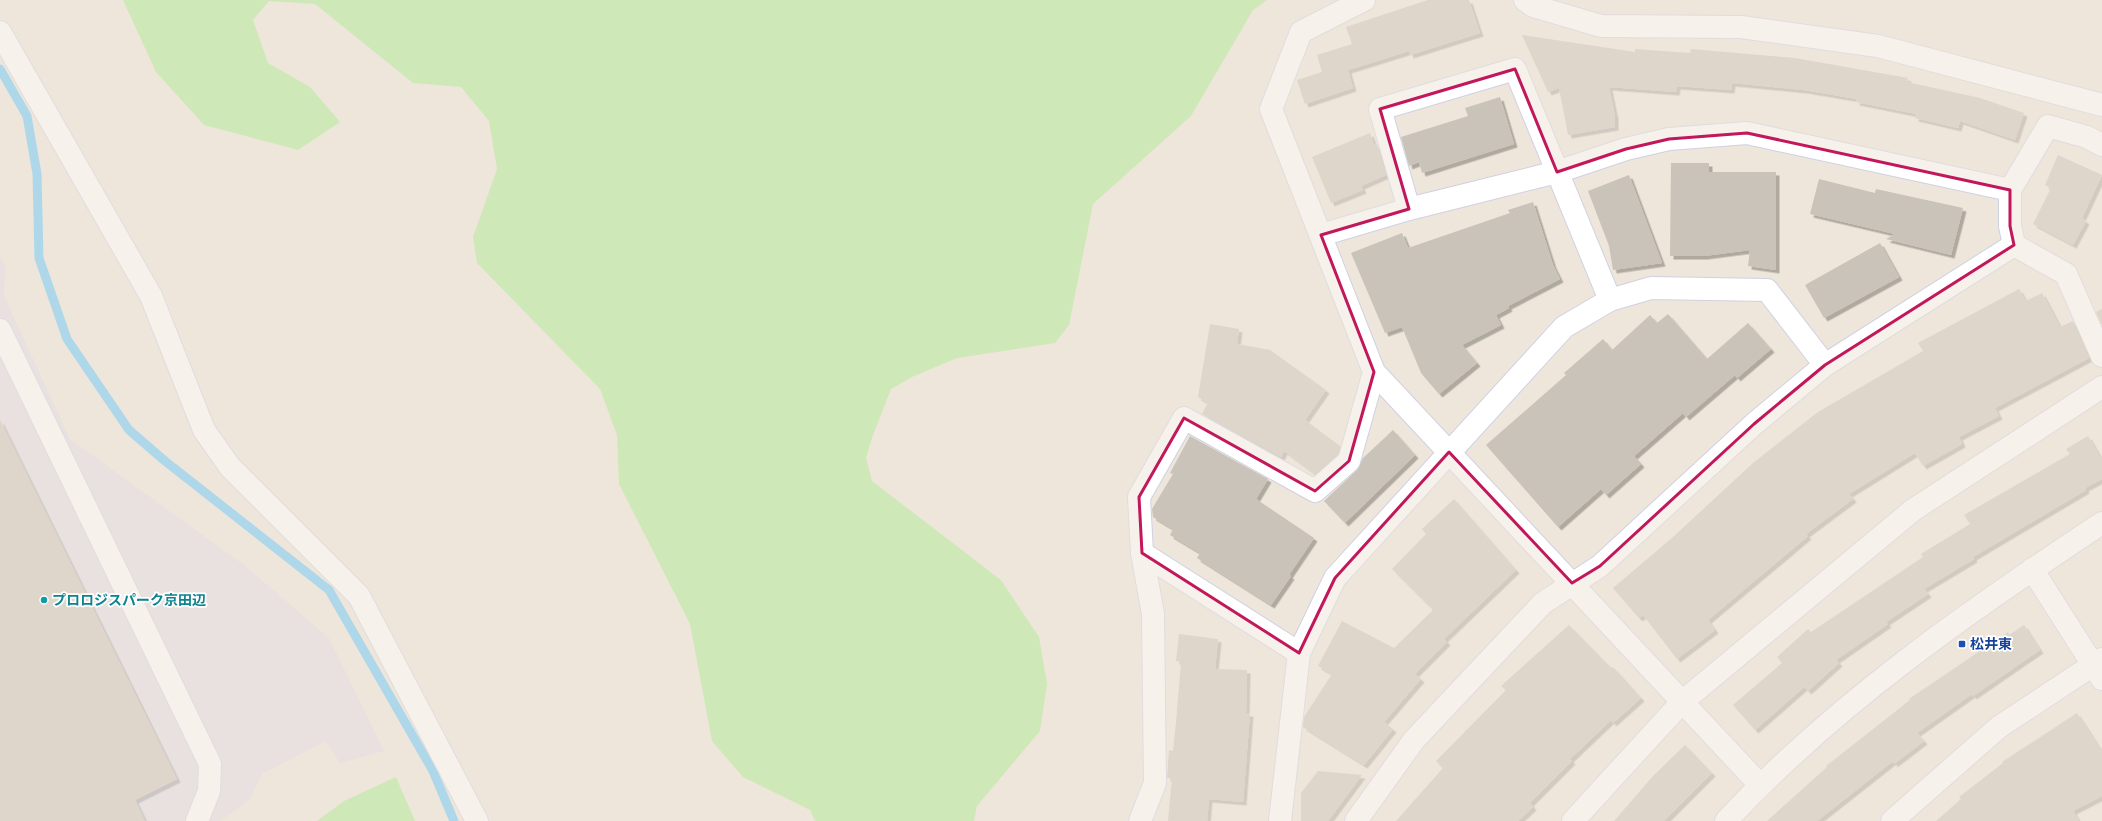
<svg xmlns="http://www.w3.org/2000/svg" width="2102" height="821" font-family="'Alegreya Sans','Noto Sans JP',sans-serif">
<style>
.industrial{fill:#dfdbe5}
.green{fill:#a8eb8f}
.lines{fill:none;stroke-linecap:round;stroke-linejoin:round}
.stream{stroke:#60c8fc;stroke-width:9}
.building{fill:#c9c3b9;filter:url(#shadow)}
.minor-casing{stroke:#cfd1e4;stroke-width:24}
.minor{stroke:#fff;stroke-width:22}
.marked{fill:none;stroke:#c2185b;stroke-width:3;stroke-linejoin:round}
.culture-dot{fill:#0f9aa8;stroke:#fff;stroke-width:1.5}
.transit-dot{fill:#1a4fb4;stroke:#fff;stroke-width:1.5}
.labels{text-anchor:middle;stroke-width:3.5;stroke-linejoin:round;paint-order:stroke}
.culture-label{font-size:14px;font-weight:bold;fill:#0d838f;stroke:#fff;text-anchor:start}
.transit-label{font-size:14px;font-weight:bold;fill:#164399;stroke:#fff;text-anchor:start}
</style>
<defs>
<filter id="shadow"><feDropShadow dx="3.5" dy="3.5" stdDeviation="0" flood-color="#0004"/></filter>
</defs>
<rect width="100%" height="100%" fill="#eee6da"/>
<path class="industrial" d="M 0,256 L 5,266 L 4,296 L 70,439 L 244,565 L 329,638 L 384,751 L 340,763 L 326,741 L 262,774 L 250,800 L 220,821 L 0,821 Z"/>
<g class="green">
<path d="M 123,0 L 1267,0 L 1253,10 L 1191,116 L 1093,204 L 1069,325 L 1055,343 L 957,358 L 912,377 L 891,389 L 873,435 L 866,458 L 872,481 L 1001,580 L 1039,637 L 1047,684 L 1040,731 L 977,806 L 974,821 L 815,821 L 810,810 L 743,777 L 712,741 L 690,624 L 619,484 L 617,435 L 600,389 L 477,263 L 473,237 L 497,169 L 489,121 L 461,87 L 413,83 L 315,4 L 269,1 L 253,20 L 268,63 L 310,87 L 340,122 L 298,150 L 204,125 L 156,72 Z"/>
<path d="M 396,777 L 415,821 L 317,821 L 344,801 Z"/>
</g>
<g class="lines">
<path class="stream" d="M 0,69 L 27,116 L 37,174 L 39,258 L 67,339 L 129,430 L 165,461 L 329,590 L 433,771 L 454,821"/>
</g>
<g class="building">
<path d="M 1428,0 L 1469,0 L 1480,33 L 1410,55 L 1409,51 L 1348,70 L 1353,88 L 1305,104 L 1297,80 L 1322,72 L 1317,55 L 1352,44 L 1346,27 Z"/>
<path d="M 1522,35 L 1635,52 L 1635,49 L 1690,53 L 1691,49 L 1795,58 L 1908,78 L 1907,82 L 1980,98 L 2024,113 L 2015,140 L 1960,121 L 1958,128 L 1915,118 L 1916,114 L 1856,102 L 1857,99 L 1804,90 L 1732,83 L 1731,90 L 1677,86 L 1676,92 L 1609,87 L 1615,116 L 1615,127 L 1568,135 L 1559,88 L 1548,92 Z"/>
<path d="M 1500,97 L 1514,144 L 1422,173 L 1419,162 L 1409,166 L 1401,137 L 1468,116 L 1465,108 Z"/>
<path d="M 1370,133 L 1374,145 L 1377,144 L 1386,175 L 1361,186 L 1363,190 L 1331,203 L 1312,157 Z"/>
<path d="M 2058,155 L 2102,175 L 2082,218 L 2086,221 L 2073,245 L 2033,224 L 2051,188 L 2045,185 Z"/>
<path d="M 1671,163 L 1709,163 L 1709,172 L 1776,172 L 1776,270 L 1748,266 L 1750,250 L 1704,256 L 1670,256 Z"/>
<path d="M 1629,175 L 1662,263 L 1613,270 L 1609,246 L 1588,191 Z"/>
<path d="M 1819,179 L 1875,193 L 1876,189 L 1963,208 L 1951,255 L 1886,239 L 1895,234 L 1810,214 Z"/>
<path d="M 1533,202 L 1553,265 L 1560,279 L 1508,306 L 1509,308 L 1496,315 L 1501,325 L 1462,345 L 1477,363 L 1439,394 L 1421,373 L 1402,327 L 1385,333 L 1351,253 L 1402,233 L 1408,248 L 1510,213 L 1508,210 Z"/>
<path d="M 1880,243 L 1899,277 L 1824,318 L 1805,285 Z"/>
<path d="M 2019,289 L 2026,301 L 2042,293 L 2060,327 L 2073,321 L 2089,358 L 1995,408 L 1999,416 L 1959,437 L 1962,444 L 1923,466 L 1915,453 L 1849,494 L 1853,499 L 1806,534 L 1808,536 L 1708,620 L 1715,630 L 1677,659 L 1643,615 L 1639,618 L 1613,588 L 1673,537 L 1753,463 L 1818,412 L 1923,351 L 1918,343 Z"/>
<path d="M 2102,309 L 2102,325 L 2096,312 Z"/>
<path d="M 1668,314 L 1707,359 L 1748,323 L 1771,349 L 1737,378 L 1735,375 L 1686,417 L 1683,413 L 1634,456 L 1641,464 L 1606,495 L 1601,489 L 1558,527 L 1486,445 L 1566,375 L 1564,373 L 1603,339 L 1612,350 L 1650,315 L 1657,323 Z"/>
<path d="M 1210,324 L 1239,329 L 1237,344 L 1270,350 L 1326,390 L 1305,420 L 1340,446 L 1338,454 L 1315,474 L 1284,451 L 1281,457 L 1202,414 L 1208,403 L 1198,397 Z"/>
<path d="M 0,420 L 177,779 L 135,800 L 145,821 L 0,821 Z"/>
<path d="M 1393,430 L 1415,455 L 1345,523 L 1324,501 L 1357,470 L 1363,458 Z"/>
<path d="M 1190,436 L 1268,479 L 1256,499 L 1314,538 L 1289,575 L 1291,576 L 1271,605 L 1197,558 L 1200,553 L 1170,535 L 1173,529 L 1153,517 L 1152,509 L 1173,474 L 1170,473 Z"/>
<path d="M 2088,436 L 2102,460 L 2102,479 L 2085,488 L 2086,490 L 1973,557 L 1974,559 L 1924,589 L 1928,594 L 1886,622 L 1888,624 L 1836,660 L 1839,663 L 1808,691 L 1804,687 L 1755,730 L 1733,705 L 1782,663 L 1777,657 L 1808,629 L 1811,632 L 1923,557 L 1921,554 L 1970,524 L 1964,515 L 2070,454 L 2066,449 Z"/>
<path d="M 1454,499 L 1516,570 L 1444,639 L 1447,642 L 1415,674 L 1421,679 L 1384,722 L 1393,729 L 1364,765 L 1303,727 L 1304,717 L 1332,674 L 1318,666 L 1342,621 L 1394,648 L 1433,610 L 1392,569 L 1426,534 L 1422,529 Z"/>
<path d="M 1569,625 L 1611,668 L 1613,667 L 1641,698 L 1613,723 L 1611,720 L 1570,759 L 1572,761 L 1530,803 L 1533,807 L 1518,821 L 1396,821 L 1443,768 L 1436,761 L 1506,690 L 1501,686 Z"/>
<path d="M 2024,625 L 2040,650 L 1973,696 L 1972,694 L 1917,733 L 1924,741 L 1894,764 L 1893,761 L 1817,821 L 1767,821 L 1827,767 L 1826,766 L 1910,700 L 1909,699 L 2008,632 L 2009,635 Z"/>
<path d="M 1179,634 L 1218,639 L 1215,669 L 1247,670 L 1246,713 L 1250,713 L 1243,802 L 1209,799 L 1207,821 L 1168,821 L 1172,778 L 1167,778 L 1169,750 L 1173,751 L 1176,722 L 1181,662 L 1176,661 Z"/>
<path d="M 2077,713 L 2102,752 L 2102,796 L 2073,811 L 2079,821 L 1936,821 L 1961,799 L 1959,797 L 2003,763 L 2002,762 Z"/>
<path d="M 1685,745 L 1712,773 L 1664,821 L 1614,821 L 1653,776 Z"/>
<path d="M 1318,771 L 1362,775 L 1328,821 L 1301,821 L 1301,793 Z"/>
</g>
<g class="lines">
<defs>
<g id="minor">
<path d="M 1364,0 L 1301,32 L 1271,109 L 1374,372 L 1760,785"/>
<path d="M 1525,0 L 1533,6 L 1601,26 L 1741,27 L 1878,46 L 2102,105"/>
<path d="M 0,32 L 151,296 L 204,430 L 230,467 L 359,596 L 477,821"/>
<path d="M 2010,190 L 2048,126 L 2087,137 L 2102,145"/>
<path d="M 1409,209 L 1380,109 L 1515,69 L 1610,300"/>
<path d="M 1321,235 L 1409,209 L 1557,172 L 1626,149 L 1669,139 L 1747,133 L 2010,190 L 2010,226 L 2014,245 L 2066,274 L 2102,356"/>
<path d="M 0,330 L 210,764 L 209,791 L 197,821"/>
<path d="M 1142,553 L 1299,653"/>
<path d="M 2032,569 L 2102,679"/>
<path d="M 1140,821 L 1155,783 L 1153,614 L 1142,553 L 1139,497 L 1184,418 L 1315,491 L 1349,461 L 1374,372"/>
<path d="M 1280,821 L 1299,653 L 1335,578 L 1564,327 L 1610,300 L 1651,288 L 1767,290 L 1825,365"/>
<path d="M 1356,821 L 1414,740 L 1543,603 L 1600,566 L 1754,424 L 1825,365 L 2014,245"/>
<path d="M 1573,821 L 1682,702 L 1913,510 L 2102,387"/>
<path d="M 1726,821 C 1835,704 1969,611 2102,523"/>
<path d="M 1892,821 L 1999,727 L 2102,659"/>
</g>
</defs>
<use href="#minor" class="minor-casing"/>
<use href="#minor" class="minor"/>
</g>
<path d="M0 0H2102V821H0ZM 1515,69 L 1557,172 L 1626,149 L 1669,139 L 1747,133 L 2010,190 L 2010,226 L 2014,245 L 1825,365 L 1754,424 L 1600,566 L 1572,583 L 1449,452 L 1335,578 L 1299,653 L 1142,553 L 1139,497 L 1184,418 L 1315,491 L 1349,461 L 1374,372 L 1321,235 L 1409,209 L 1380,109 Z" fill="#eee6da" fill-opacity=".55" fill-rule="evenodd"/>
<path class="marked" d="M 1515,69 L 1557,172 L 1626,149 L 1669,139 L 1747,133 L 2010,190 L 2010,226 L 2014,245 L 1825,365 L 1754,424 L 1600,566 L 1572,583 L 1449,452 L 1335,578 L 1299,653 L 1142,553 L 1139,497 L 1184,418 L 1315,491 L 1349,461 L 1374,372 L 1321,235 L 1409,209 L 1380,109 Z"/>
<circle class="culture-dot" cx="44" cy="600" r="4"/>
<rect class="transit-dot" x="1958" y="640" width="8" height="8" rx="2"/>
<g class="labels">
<g class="culture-label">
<text x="52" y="605">プロロジスパーク京田辺</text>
</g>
<g class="transit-label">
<text x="1970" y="649">松井東</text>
</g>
</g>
</svg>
